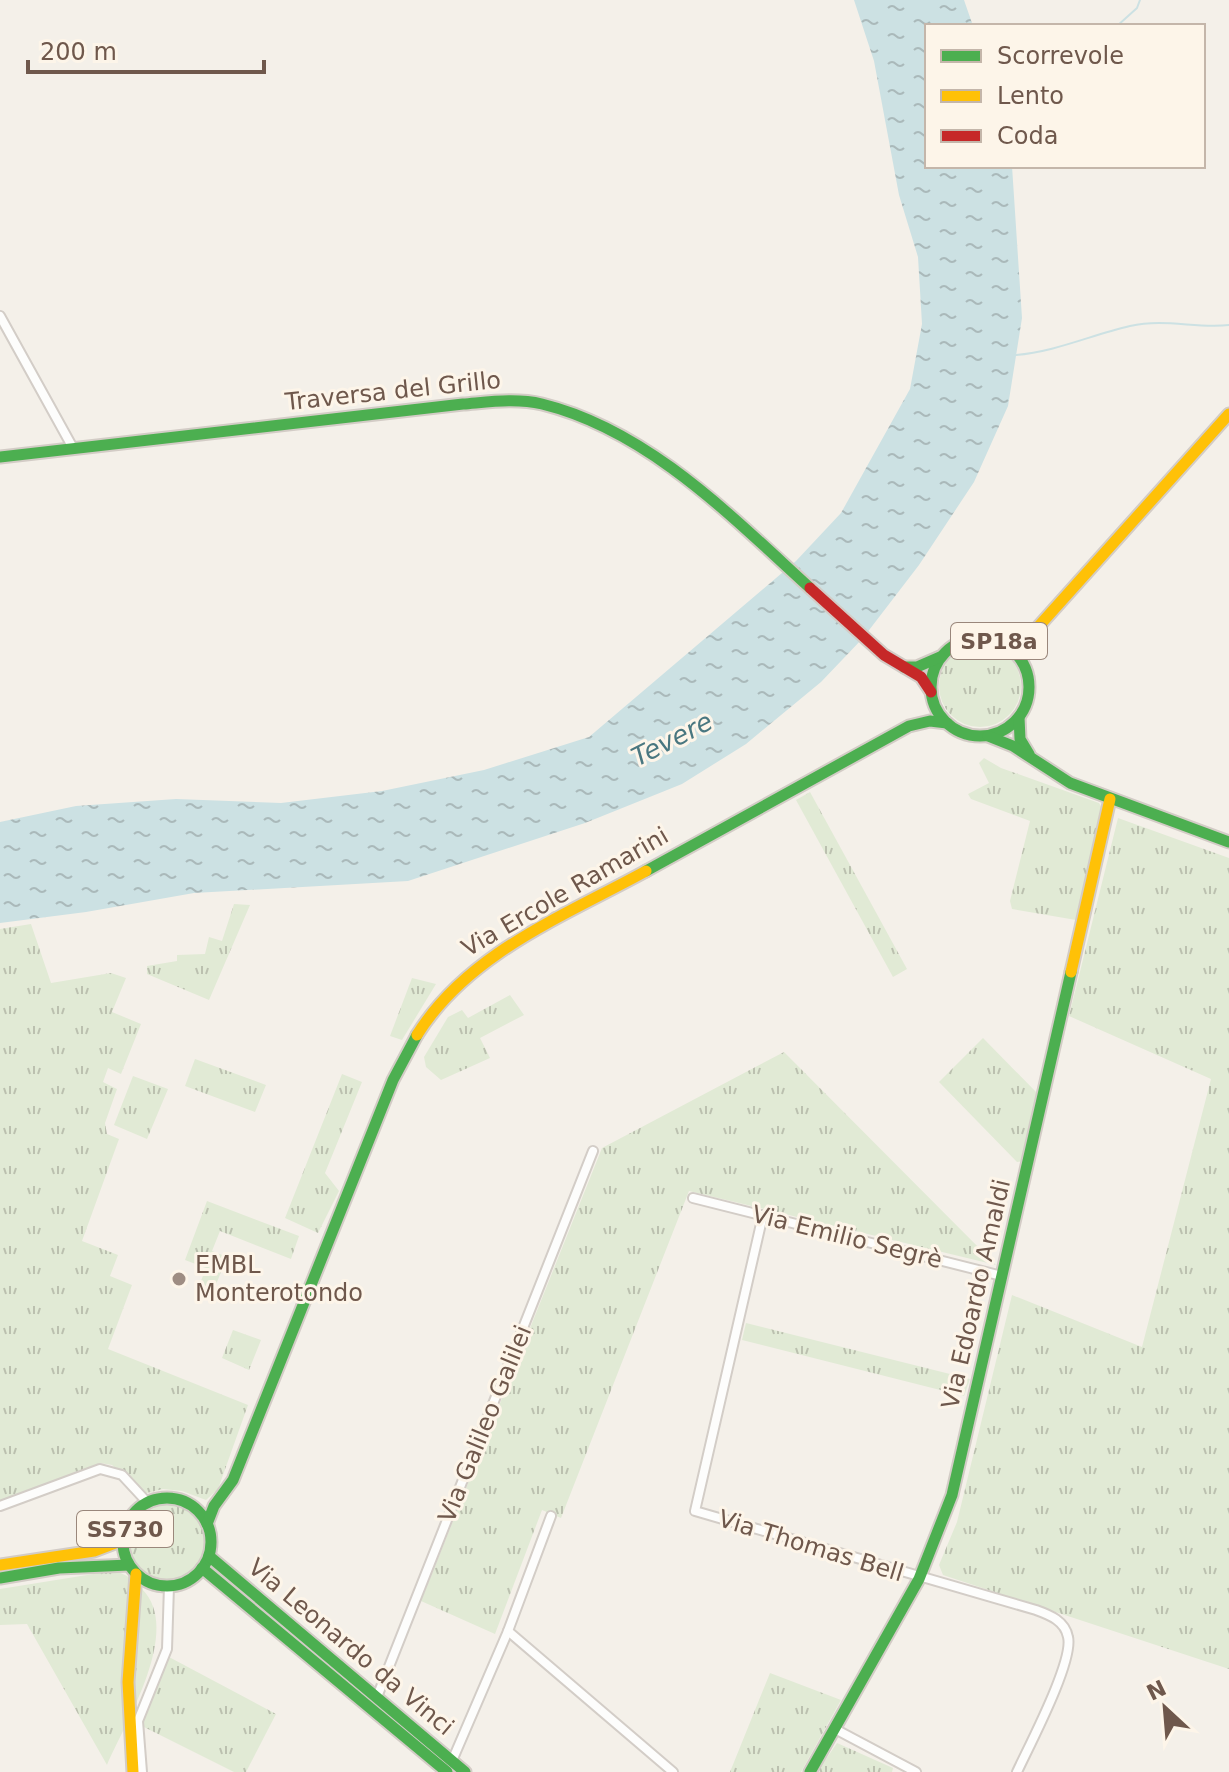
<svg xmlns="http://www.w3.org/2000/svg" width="1229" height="1772" font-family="'DejaVu Sans',sans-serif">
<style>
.grass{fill:url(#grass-tufts)}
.water{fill:url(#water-ripples)}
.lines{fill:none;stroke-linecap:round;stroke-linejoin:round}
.stream{stroke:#cce1e3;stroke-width:2}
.street-casing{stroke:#d3cdc7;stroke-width:12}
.fast-casing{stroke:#d3ccc6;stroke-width:15}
.slow-casing{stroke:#d3ccc6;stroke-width:15}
.jam-casing{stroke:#d3ccc6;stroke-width:15}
.street{stroke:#fdfdfc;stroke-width:8}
.fast{stroke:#4caf50;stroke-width:11}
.slow{stroke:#ffc107;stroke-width:11}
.jam{stroke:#c62828;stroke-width:11}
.poi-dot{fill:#9e8d83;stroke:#fdf5e9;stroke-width:3}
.labels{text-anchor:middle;stroke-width:6;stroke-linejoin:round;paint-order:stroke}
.shield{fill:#fdf5e9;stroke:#9a877b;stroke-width:2}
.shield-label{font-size:22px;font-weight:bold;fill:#6f584c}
.street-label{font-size:24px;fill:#6f584c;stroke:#fdf5e9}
.poi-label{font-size:24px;fill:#6f584c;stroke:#fdf5e9;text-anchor:start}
.water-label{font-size:26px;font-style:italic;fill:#497780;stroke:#fdf5e9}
</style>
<defs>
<pattern id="grass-tufts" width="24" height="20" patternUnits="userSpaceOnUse" patternTransform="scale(2)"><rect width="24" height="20" fill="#e1ead5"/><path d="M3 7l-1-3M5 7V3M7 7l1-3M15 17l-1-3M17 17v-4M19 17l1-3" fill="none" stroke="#bbc0af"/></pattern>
<pattern id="water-ripples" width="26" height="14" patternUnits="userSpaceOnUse" patternTransform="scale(2)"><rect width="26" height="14" fill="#cce1e3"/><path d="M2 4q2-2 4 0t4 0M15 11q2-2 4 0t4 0" fill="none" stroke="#aab9ba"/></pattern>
</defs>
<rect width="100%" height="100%" fill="#f4f0e9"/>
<g class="grass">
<circle cx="980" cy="686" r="41"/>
<path d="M 984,758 L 1001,768 L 1099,803 L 1102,808 L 1076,920 L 1012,909 L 1010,901 L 1030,821 L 971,799 L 968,794 L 989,783 L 979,763 Z"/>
<path d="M 810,792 L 907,969 L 893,977 L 796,800 Z"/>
<path d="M 1118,818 L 1229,858 L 1229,1669 L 943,1575 L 939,1565 L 957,1522 L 1012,1295 L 1142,1347 L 1211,1079 L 1069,1016 Z"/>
<path d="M 234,904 L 250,905 L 209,1000 L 147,974 L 147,966 L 177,961 L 177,955 L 205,954 L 209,937 L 222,941 Z"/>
<path d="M 31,924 L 51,983 L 111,973 L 126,978 L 112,1012 L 141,1024 L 121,1074 L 108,1068 L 103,1082 L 117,1089 L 105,1123 L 107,1134 L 119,1139 L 82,1241 L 118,1255 L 110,1276 L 132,1285 L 108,1349 L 248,1405 L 218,1489 L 206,1500 L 182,1491 L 163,1489 L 143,1494 L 112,1465 L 100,1463 L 0,1503 L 0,929 Z"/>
<path d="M 412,978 L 436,984 L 402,1040 L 390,1036 Z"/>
<path d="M 510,995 L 524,1015 L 480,1038 L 490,1058 L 441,1080 L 426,1067 L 424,1057 L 448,1017 L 462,1010 L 468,1018 Z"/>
<path d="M 983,1038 L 1038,1094 L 1024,1161 L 1017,1162 L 939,1082 Z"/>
<path d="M 784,1052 L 996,1265 L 689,1191 L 561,1518 L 542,1510 L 495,1634 L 421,1601 L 602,1148 Z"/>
<path d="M 195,1059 L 266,1085 L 255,1112 L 185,1086 Z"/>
<path d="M 342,1074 L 362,1082 L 325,1173 L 339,1191 L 318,1233 L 285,1218 Z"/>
<path d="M 133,1076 L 168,1089 L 147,1139 L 114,1125 Z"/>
<path d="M 207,1201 L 299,1236 L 291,1259 L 220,1231 L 212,1251 L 227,1257 L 213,1292 L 199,1286 L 206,1268 L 185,1260 Z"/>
<path d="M 746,1323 L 970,1379 L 964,1396 L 742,1340 Z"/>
<path d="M 233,1330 L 261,1340 L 249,1370 L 222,1358 Z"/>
<circle cx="168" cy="1541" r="39"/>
<path d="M 112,1571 C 126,1573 132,1579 142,1589 C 183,1630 126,1721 107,1765 L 27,1624 L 0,1625 L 0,1589 Z"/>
<path d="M 169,1657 L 276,1714 L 246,1772 L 234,1772 L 142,1726 Z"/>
<path d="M 770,1673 L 841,1700 L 801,1772 L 730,1772 Z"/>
<path d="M 837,1743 L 893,1768 L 892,1772 L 817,1772 Z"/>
</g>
<path class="water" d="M 854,0 L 964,0 L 973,26 L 927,26 L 927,166 L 1012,166 L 1022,318 L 1008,406 L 974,482 L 919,565 L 863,638 L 821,682 L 746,744 L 682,784 L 585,823 L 408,881 L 194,893 L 86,912 L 0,923 L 0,822 L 76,806 L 176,799 L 281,803 L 382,791 L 484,770 L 589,737 L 796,561 L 841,513 L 910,389 L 922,324 L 918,257 L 899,195 L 874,61 Z"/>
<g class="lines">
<g class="stream">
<path d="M 1117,26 L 1137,8 L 1140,0"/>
<path d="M 1015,355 C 1055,352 1091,335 1130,326 C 1165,318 1197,329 1229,325"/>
</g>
<defs>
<g id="street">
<path d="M 0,316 L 73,448"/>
<path d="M 693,1198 L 1002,1276"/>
<path d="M 763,1215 L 695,1511 L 1036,1610 C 1050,1615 1065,1621 1068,1637 C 1074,1661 1029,1746 1017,1772"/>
<path d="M 0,1506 L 100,1469 L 122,1475 L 147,1502"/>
<path d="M 508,1631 L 673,1772"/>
<path d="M 377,1697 L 593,1151"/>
<path d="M 835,1729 L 916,1772"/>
<path d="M 452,1761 L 508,1631 L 551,1516"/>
<path d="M 142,1772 L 138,1721 L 167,1649 L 169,1586"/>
</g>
<g id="fast">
<path d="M 0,457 L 463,404 C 489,402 516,398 542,404 C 648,430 732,517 810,588"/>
<circle cx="980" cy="687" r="49"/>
<path d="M 904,667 L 917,667 L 940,657"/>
<path d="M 1019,717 L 1020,739 L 1029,754"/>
<path d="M 988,736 L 1013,746 L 1070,783 L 1229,842"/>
<path d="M 646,871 L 909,726 L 930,721 L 947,723"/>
<circle cx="167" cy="1542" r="44"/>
<path d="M 207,1524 L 214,1506 L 233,1480 L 393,1080 L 417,1035"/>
<path d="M 209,1556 L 465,1772"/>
<path d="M 202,1568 L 447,1772"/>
<path d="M 0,1578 L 59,1568 L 129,1565"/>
<path d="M 810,1772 L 919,1579 L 952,1495 L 1071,972"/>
</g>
<g id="slow">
<path d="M 1009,646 L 1030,636 L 1229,414"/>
<path d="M 1071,972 L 1110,799"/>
<path d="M 417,1035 C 468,953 564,916 646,871"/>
<path d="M 0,1565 L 94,1551 L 123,1540"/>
<path d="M 133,1772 L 128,1682 L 136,1574"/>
</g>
<path id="jam" d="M 810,588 L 884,655 L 921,677 L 931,692"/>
</defs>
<use href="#street" class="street-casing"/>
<use href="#fast" class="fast-casing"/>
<use href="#slow" class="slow-casing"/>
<use href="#jam" class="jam-casing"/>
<use href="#street" class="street"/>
<use href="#fast" class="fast"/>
<use href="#slow" class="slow"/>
<use href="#jam" class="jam"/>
</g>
<circle class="poi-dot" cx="179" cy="1279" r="8"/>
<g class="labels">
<g class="shield">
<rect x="951" y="623" width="96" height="36" rx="6"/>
<rect x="77" y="1511" width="96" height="36" rx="6"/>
</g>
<g class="shield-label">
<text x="999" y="649">SP18a</text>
<text x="125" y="1537">SS730</text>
</g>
<g class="street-label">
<text transform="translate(393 391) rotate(-6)" y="8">Traversa del Grillo</text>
<text transform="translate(565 892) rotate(-30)" y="8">Via Ercole Ramarini</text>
<text transform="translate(847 1237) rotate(14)" y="8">Via Emilio Segrè</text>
<text transform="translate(976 1294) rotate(-77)" y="8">Via Edoardo Amaldi</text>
<text transform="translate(485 1424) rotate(-68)" y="8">Via Galileo Galilei</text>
<text transform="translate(811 1546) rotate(17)" y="8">Via Thomas Bell</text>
<text transform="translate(351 1647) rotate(40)" y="8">Via Leonardo da Vinci</text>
</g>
<g class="poi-label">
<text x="195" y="1273">EMBL<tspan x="195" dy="28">Monterotondo</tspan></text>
</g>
<g class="water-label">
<text transform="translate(672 739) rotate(-27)" y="9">Tevere</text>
</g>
</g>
<rect x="925" y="24" width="280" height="144" fill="#fdf5e9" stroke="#c4b6aa" stroke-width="2"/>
<rect x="941" y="50" width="40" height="12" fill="#4caf50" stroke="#c4b6aa" stroke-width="2"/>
<text x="997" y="64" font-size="24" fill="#6f584c">Scorrevole</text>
<rect x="941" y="90" width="40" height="12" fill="#ffc107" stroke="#c4b6aa" stroke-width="2"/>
<text x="997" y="104" font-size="24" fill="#6f584c">Lento</text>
<rect x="941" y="130" width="40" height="12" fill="#c62828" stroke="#c4b6aa" stroke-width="2"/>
<text x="997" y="144" font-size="24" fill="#6f584c">Coda</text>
<g transform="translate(1165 1708) rotate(334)" stroke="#fdf5e9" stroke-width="6" paint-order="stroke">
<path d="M0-6L14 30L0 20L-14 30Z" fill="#6f584c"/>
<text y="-12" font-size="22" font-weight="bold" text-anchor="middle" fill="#6f584c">N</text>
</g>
<path d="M28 60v12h236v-12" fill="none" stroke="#6f584c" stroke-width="4"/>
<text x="40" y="60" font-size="24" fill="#6f584c" stroke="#fdf5e9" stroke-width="6" paint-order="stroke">200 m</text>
</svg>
